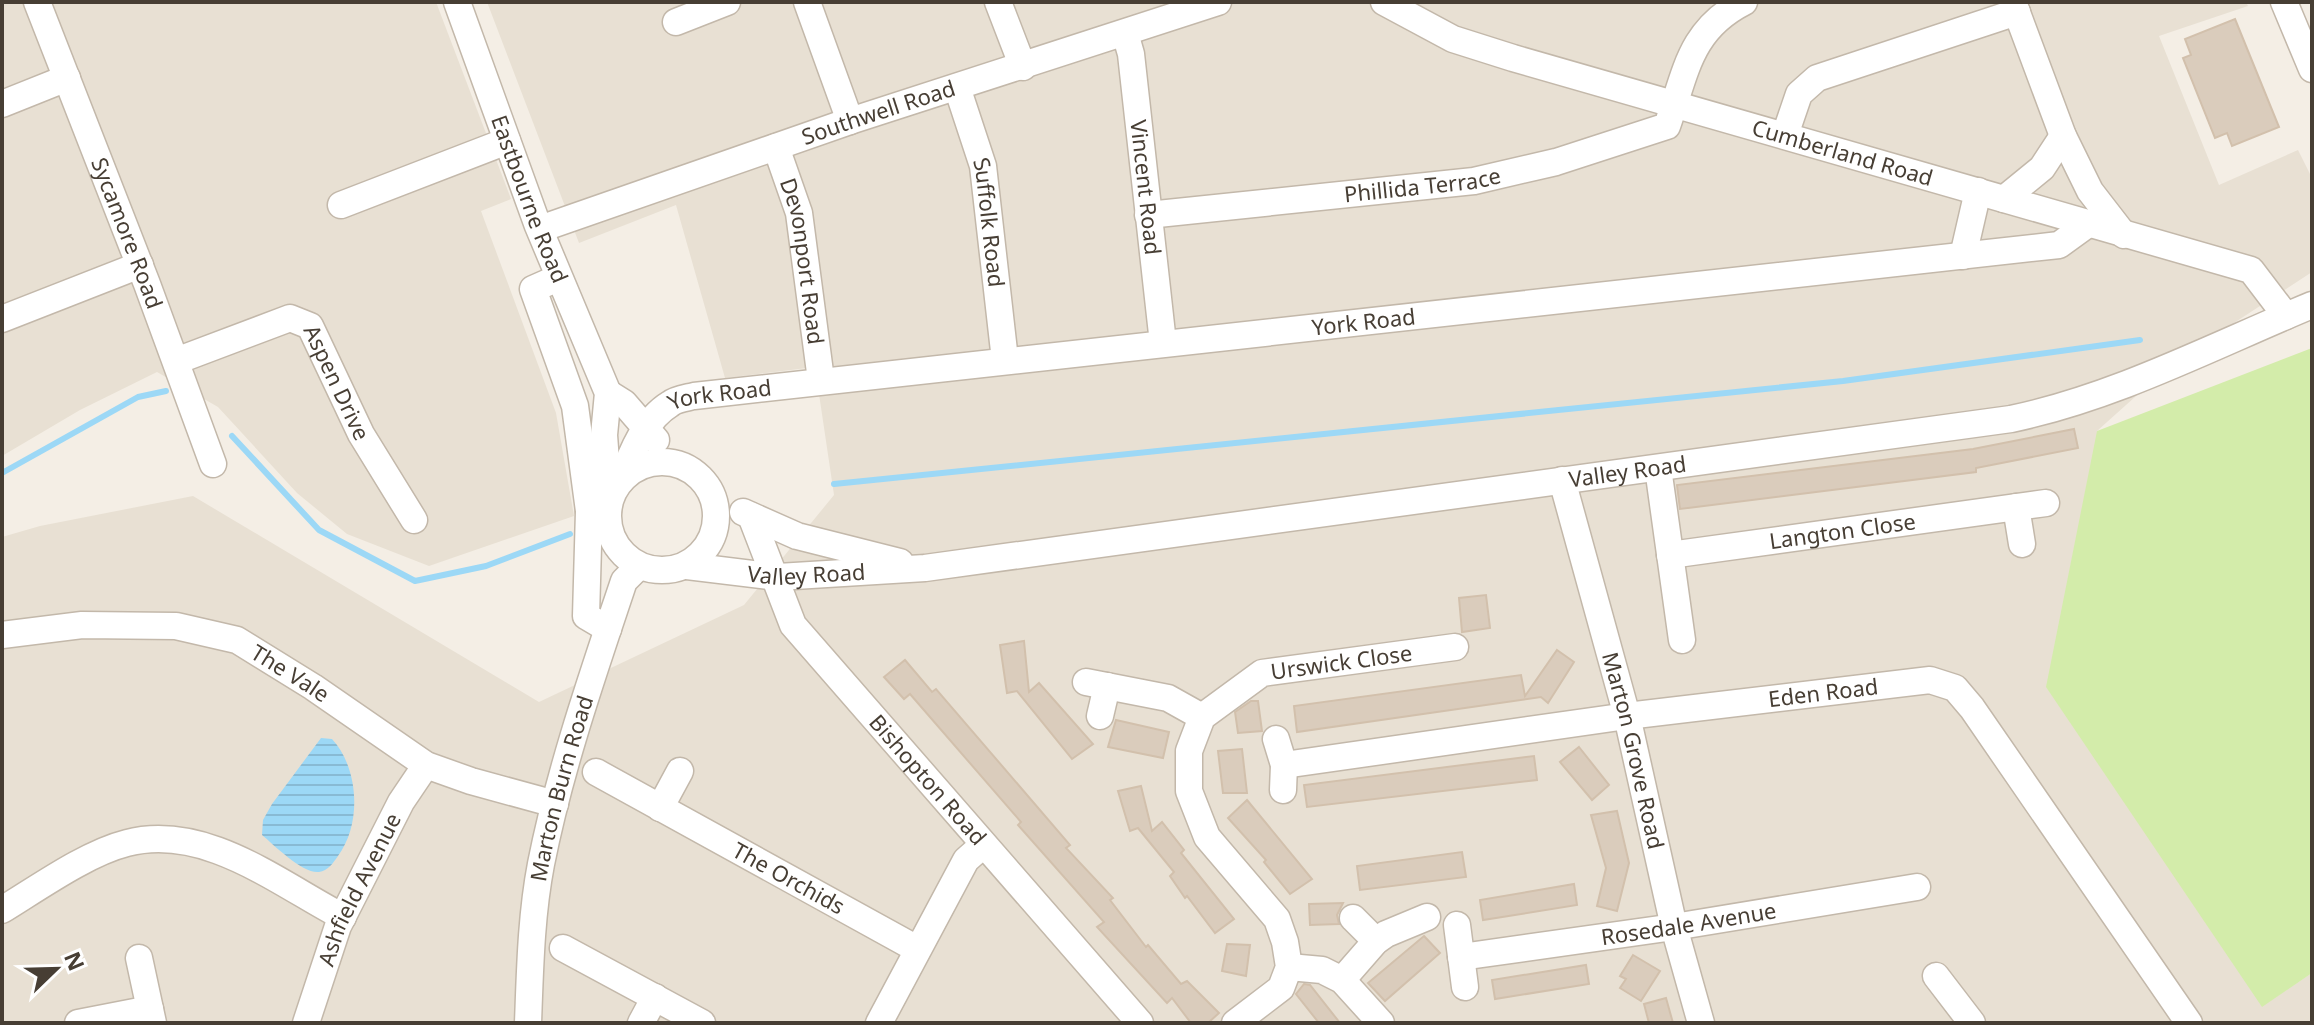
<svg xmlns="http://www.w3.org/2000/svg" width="2314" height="1025" font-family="'Noto Sans',sans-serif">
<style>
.residential{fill:#e8e0d3}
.green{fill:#d3ecaa}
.water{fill:url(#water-rules)}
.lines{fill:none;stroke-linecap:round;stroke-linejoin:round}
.stream{stroke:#9cd8f6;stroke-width:6}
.building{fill:#daccbc;stroke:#d2c0ac;stroke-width:2}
.minor-casing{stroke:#c3b8aa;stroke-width:29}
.minor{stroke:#fff;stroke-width:26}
.labels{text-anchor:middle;stroke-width:6;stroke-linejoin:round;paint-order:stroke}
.street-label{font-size:22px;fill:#473e34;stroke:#fff}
</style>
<defs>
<pattern id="water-rules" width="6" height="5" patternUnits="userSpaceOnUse" patternTransform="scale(2)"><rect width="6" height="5" fill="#9cd8f6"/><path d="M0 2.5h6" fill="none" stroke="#88bad4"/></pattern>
</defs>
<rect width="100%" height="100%" fill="#f4eee5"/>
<g class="residential">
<path d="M 2,2 L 436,2 L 511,199 L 481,211 L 556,413 L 574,516 L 429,566 L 347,534 L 297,493 L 218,407 L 157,372 L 80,410 L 2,456 Z"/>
<path d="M 487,2 L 2246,2 L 2248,6 L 2159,36 L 2219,185 L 2298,150 L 2312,178 L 2312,272 L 2174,362 L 2097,431 L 2262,1006 L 2312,973 L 2312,1023 L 2,1023 L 2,537 L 40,526 L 193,496 L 539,702 L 744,605 L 834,495 L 815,367 L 725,378 L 676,205 L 579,243 Z"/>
</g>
<path class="green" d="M 2312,348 L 2312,973 L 2262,1007 L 2046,687 L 2097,431 Z"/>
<path class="water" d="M 321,738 L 332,739 C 359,768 362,824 338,856 C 333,863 328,871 319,872 C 303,874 274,845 262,835 L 263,820 L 272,804 Z"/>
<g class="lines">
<g class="stream">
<path d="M 232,436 L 319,530 L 415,581 L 486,566 L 570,534"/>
<path d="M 2,473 L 138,397 L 166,391"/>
<path d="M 834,484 L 1843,381 L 2140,340"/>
</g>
</g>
<g class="building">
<path d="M 2235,19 L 2279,127 L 2232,146 L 2227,133 L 2215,138 L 2183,58 L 2191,55 L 2185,39 Z"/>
<path d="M 2074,429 L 2078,448 L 1976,468 L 1976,472 L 1680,509 L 1677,485 L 1973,449 Z"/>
<path d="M 1486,595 L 1490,628 L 1462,632 L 1459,598 Z"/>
<path d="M 1024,641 L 1029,692 L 1039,683 L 1093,744 L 1072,759 L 1017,691 L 1007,693 L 1000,645 Z"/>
<path d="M 1557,650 L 1574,662 L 1548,703 L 1541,697 L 1297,732 L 1294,706 L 1521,675 L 1525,696 Z"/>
<path d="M 905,660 L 932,692 L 936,689 L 1070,845 L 1066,848 L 1113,898 L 1110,900 L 1146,947 L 1148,945 L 1181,984 L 1187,981 L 1219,1013 L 1208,1023 L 1191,1023 L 1172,998 L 1167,1003 L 1097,927 L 1104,922 L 1018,825 L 1021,822 L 910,694 L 904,699 L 884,677 Z"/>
<path d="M 1251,701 L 1258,701 L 1262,731 L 1238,733 L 1235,712 Z"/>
<path d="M 1116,720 L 1169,732 L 1163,758 L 1108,747 Z"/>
<path d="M 1579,747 L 1609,785 L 1592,800 L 1560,762 Z"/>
<path d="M 1242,749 L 1247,793 L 1223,793 L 1218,751 Z"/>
<path d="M 1534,756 L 1537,780 L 1307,807 L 1304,785 Z"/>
<path d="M 1141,786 L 1152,831 L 1162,822 L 1184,850 L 1181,853 L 1234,919 L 1215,933 L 1187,896 L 1185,898 L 1170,876 L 1174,872 L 1138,828 L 1130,831 L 1118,791 Z"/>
<path d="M 1247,800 L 1312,879 L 1290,894 L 1264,862 L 1266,860 L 1228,818 Z"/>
<path d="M 1617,811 L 1629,863 L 1617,911 L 1597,906 L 1606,868 L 1591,815 Z"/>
<path d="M 1462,852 L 1466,877 L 1360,890 L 1357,866 Z"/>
<path d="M 1574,884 L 1577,905 L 1483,920 L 1480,900 Z"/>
<path d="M 1343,903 L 1337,915 L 1339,924 L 1310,925 L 1309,904 Z"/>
<path d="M 1424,936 L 1440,953 L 1385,1001 L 1368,983 Z"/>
<path d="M 1227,944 L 1250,945 L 1246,976 L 1222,971 Z"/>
<path d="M 1633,955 L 1660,971 L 1641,1001 L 1620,988 L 1626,979 L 1620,976 Z"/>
<path d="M 1586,965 L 1589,984 L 1495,999 L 1492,980 Z"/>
<path d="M 1304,984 L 1310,985 L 1340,1023 L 1319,1023 L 1296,994 Z"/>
<path d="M 1666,998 L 1673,1023 L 1649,1023 L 1644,1004 Z"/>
</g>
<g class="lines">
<defs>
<g id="minor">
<path id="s1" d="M 37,2 L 147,284 L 213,464"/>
<path id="s2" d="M 457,2 L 538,226 L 608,393 L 604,435 L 609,502"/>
<path d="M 807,2 L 850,121"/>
<path d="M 998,2 L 1023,67"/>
<path id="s3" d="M 1384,2 L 1453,39 L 1513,58 L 2251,270 L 2286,316"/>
<path d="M 2013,2 L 2063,136 L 2090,191 L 2124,235"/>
<path d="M 2284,2 L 2312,69"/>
<path d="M 676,22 L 727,2"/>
<path id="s4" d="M 1125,33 L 1131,54 L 1163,343"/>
<path id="s5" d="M 957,87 L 983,166 L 1005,360"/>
<path d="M 2,104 L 67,78"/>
<path d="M 1785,135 L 1799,94 L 1817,78 L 2017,12"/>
<path id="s6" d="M 776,147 L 799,213 L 821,380"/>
<path d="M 2004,199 L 2042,168 L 2063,136"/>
<path d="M 341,205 L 507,141"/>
<path id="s7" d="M 1148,215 L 1474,181 L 1556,162 L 1667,126 C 1686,73 1689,30 1744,2"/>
<path id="s8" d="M 540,229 L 850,121 L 1218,2"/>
<path d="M 1963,256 L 1978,191"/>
<path d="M 558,278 L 533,289 L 575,406 L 589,511 L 608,510"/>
<path d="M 2,319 L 140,265"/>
<path id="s9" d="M 176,361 L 290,318 L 310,326 L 361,434 L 414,520"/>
<path d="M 608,393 L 624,403 L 656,440"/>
<circle cx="662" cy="516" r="54"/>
<path d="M 1658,468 L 1682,640"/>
<path id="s10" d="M 622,479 C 631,453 645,419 670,404 C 676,399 686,398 694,396 L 2059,245 L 2088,224"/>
<path id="s11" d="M 1562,480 L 1627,716 L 1674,927 L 1701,1023"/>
<path d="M 2016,507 L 2022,544"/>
<path d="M 589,511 L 586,616 L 608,629"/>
<path d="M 743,512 L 797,536 L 900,562"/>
<path id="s12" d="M 751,516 L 793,625 L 1140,1023"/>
<path id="s13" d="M 1670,555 L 2046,503"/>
<path id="s14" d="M 687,566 L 778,577 L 925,568 L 2011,419 C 2116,397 2213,346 2312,305"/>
<path id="s15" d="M 2,635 L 82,625 L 176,626 L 237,640 L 313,687 L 426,765 L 471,781 L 555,804"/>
<path d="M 1086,682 L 1168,698 L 1202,717"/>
<path d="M 1100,716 L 1107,686"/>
<path d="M 1276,739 L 1284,765 L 1283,790"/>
<path id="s16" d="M 1284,765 L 1627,716 L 1930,680 L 1955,688 L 1972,708 L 2189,1023"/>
<path id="s17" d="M 596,772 L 917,949"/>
<path d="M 660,808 L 680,771"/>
<path d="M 2,910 C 38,888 87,853 127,843 C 205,823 278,883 343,917"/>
<path d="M 1353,918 L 1376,941"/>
<path d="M 1457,925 L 1465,987"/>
<path d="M 563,948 L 702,1023"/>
<path id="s18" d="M 1461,957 L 1674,927 L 1917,887"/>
<path d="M 139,958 L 153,1023"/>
<path d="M 1289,967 L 1322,970 L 1342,980 L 1381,1023"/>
<path d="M 1936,976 L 1972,1023"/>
<path d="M 1342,980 L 1376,941 L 1386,934 L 1427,917"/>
<path d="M 78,1023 L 150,1009"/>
<path id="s19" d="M 306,1023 L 338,926 L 401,802 L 426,765"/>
<path id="s20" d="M 528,1023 C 530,970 531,916 541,864 C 560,768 593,674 624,581 L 639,566"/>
<path d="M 641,1023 L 655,997"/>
<path d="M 879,1023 L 966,860 L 983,845"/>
<path id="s21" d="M 1235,1023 L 1281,988 L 1289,967 L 1285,942 L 1277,919 L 1207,837 L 1189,791 L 1189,751 L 1202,717 L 1262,673 L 1455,647"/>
</g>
</defs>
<use href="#minor" class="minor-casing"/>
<use href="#minor" class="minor"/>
</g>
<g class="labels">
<g class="street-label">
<text dy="8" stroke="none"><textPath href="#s8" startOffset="358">Southwell Road</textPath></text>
<text dy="8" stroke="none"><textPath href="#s3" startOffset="484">Cumberland Road</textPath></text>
<text dy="8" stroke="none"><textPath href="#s7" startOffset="276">Phillida Terrace</textPath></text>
<text dy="8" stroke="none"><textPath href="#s4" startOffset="156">Vincent Road</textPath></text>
<text dy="8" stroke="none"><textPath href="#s2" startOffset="210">Eastbourne Road</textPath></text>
<text dy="8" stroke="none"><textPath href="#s5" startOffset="140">Suffolk Road</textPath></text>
<text dy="8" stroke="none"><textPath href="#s1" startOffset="248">Sycamore Road</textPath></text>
<text dy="8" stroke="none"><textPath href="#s6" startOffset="118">Devonport Road</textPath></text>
<text dy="8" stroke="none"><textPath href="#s10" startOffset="790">York Road</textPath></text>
<text dy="8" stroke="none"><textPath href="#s9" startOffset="206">Aspen Drive</textPath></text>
<text dy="8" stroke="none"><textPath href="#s10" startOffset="142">York Road</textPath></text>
<text dy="8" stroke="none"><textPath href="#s14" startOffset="948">Valley Road</textPath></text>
<text dy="8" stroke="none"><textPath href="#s13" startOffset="174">Langton Close</textPath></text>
<text dy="8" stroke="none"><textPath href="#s14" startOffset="120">Valley Road</textPath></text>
<text dy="8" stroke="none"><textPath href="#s21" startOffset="518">Urswick Close</textPath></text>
<text dy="8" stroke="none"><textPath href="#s15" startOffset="300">The Vale</textPath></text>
<text dy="8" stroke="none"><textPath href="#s16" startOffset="544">Eden Road</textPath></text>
<text dy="8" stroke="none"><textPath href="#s11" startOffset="280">Marton Grove Road</textPath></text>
<text dy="8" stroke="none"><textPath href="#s12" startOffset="322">Bishopton Road</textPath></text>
<text dy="8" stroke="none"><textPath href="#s20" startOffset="238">Marton Burn Road</textPath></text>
<text dy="8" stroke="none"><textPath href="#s17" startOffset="220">The Orchids</textPath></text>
<text dy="8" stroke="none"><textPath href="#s19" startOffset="144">Ashfield Avenue</textPath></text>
<text dy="8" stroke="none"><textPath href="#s18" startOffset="230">Rosedale Avenue</textPath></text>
</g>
</g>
<rect width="2314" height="1025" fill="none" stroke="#473e34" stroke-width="8"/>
<g transform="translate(56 969) rotate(67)" stroke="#ffffff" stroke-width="6" paint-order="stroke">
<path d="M0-6L14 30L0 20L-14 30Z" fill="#473e34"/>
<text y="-12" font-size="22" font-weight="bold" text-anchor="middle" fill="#473e34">N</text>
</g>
</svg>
